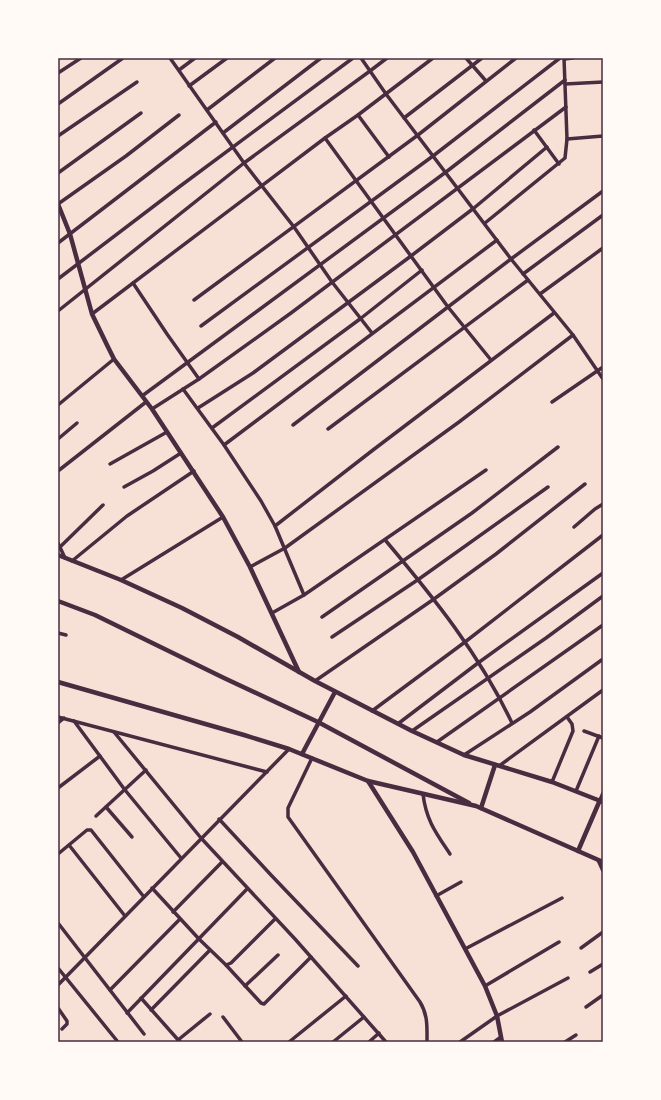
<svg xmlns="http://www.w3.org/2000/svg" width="661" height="1100" font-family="'Exo 2',sans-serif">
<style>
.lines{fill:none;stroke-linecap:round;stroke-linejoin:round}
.minor{stroke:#4a2c40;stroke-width:3.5}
.tertiary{stroke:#4a2c40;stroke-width:4.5}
.neatline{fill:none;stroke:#4a2c40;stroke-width:1.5}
</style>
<rect width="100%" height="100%" fill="#f7e1d7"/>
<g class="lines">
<g class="minor">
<path d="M 170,58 L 244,163 L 294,227 L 332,282 L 372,333"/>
<path d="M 361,58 L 386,94 L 511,259 L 573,335 L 603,379"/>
<path d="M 466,58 L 486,81"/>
<path d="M 564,59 L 573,58"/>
<path d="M 179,70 L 195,58"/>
<path d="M 58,73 L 81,58"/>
<path d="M 565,84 L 603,82"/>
<path d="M 189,86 L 227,58"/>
<path d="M 58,104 L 123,58"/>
<path d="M 207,110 L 275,58"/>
<path d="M 358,115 L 389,157"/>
<path d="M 404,118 L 482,58"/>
<path d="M 534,130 L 559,164"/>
<path d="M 223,133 L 321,58"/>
<path d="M 58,136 L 137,82"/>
<path d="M 325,138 L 448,307 L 491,360"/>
<path d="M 567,139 L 603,136"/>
<path d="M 58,173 L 141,113"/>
<path d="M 58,204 L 126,156 L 179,115"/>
<path d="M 485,223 L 565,158 L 567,139 L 564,58"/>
<path d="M 58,243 L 216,122"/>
<path d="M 523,274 L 603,215"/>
<path d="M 58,279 L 179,187 L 353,58"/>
<path d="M 133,283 L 167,334 L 199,379"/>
<path d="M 540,294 L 603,248"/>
<path d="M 194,300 L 418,135 L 516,58"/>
<path d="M 58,311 L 244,163 L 370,71 L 387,58"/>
<path d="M 92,314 L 325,138 L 358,115 L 433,58"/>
<path d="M 201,326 L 433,156 L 560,58"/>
<path d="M 183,389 L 224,445 L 261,501 L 275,526 L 304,595"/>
<path d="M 142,396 L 446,172 L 565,80"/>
<path d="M 552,402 L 603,367"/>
<path d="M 58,405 L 114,359"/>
<path d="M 198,408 L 253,373 L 411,256 L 474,208 L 547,147"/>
<path d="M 152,409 L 199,379 L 291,313 L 566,107"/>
<path d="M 293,425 L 511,259 L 603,191"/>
<path d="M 212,428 L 360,319 L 422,270"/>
<path d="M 328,429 L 528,280"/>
<path d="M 58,439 L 77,423"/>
<path d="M 224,445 L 497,240"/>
<path d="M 110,464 L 167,432"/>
<path d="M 58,471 L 146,402"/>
<path d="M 124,487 L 153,471 L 181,453"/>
<path d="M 275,526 L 373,450 L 554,313"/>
<path d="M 574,527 L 595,509 L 603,504"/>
<path d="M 386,541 C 434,598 480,655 512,723"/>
<path d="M 58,543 L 65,558"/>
<path d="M 60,547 L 103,505"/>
<path d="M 72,561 L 127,516 L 194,471"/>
<path d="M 250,567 L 285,548 L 459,422 L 573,335"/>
<path d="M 121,580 L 223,517"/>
<path d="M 272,613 L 304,595 L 486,470"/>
<path d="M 322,617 L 472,513 L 558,447"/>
<path d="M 58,633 L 66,635"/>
<path d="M 332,637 L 419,579 L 548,487"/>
<path d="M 315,681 L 434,599 L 496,554 L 585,484"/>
<path d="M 372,711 L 465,642 L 603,535"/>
<path d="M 58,717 L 267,772"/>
<path d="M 74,721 L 125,790 L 181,858"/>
<path d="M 58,723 L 64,718"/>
<path d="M 399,723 L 478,663 L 603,573"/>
<path d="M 412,731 L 546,638 L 603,596"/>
<path d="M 584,731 L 603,738"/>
<path d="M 114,732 L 201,838 L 295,939 L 386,1042"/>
<path d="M 437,742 L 603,625"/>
<path d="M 464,755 L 530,712 L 603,659"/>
<path d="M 312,758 L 288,808 L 288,817 L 420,1002 C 428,1015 427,1027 427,1042"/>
<path d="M 499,766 L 603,690"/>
<path d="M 552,782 L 573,731 L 572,724 L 567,717"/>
<path d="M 58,788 L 100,756"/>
<path d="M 576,791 L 599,736"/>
<path d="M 423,794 C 426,820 436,833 450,854"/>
<path d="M 600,800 L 603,793"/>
<path d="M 106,807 L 132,837"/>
<path d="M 96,816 L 146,770"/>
<path d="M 219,819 L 271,875 L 358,966"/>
<path d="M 69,845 L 125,916"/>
<path d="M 58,854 L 87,830 L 91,830 L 144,897"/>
<path d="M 598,860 L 603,871"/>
<path d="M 152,888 L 199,939 L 226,965 L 231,963 L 275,919"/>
<path d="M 436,896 L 461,882"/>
<path d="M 173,912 L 222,862"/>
<path d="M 58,923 L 144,1034"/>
<path d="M 581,948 L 603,932"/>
<path d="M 465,949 L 562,898"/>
<path d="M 226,965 L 261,1003 L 264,1004 L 311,957"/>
<path d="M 58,968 L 118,1042"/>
<path d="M 590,972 L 603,964"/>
<path d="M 58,985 L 289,749"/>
<path d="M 245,986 L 278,955"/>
<path d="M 485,986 L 559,942"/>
<path d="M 110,990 L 180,919"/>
<path d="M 141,998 L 180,1042"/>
<path d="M 586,1007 L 603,995"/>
<path d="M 58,1008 L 67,1021 L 67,1024 L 62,1029"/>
<path d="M 151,1010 L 210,950"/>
<path d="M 127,1013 L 247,889"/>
<path d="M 223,1017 L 242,1042"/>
<path d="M 178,1040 L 210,1014"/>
<path d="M 289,1042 L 346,996"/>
<path d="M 333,1042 L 364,1017"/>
<path d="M 369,1042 L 379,1033"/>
<path d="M 460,1042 L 497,1016 L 568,978"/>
<path d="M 494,1042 L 501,1037"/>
<path d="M 565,1042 L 576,1035"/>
</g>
<g class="tertiary">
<path d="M 58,204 L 70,234 L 92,314 L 107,345 L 114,359 L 152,409 L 223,517 L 250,567 L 299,672"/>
<path d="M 58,555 L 121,580 L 182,608 L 238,637 L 315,681 L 412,731 L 464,755 L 552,782 L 603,802"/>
<path d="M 58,601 L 95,615 L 224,678 L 318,722 L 469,803"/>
<path d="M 58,682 L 244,735 L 289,749 L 368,781 L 476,806 L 603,862"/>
<path d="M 302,754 L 335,692"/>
<path d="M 368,781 L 413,852 L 485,986 L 497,1016 L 502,1042"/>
<path d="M 481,808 L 495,765"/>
<path d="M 578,851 L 600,800"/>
</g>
</g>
<rect width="661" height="1100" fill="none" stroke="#fffaf5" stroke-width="118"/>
<rect x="59" y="59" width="543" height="982" class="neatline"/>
</svg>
